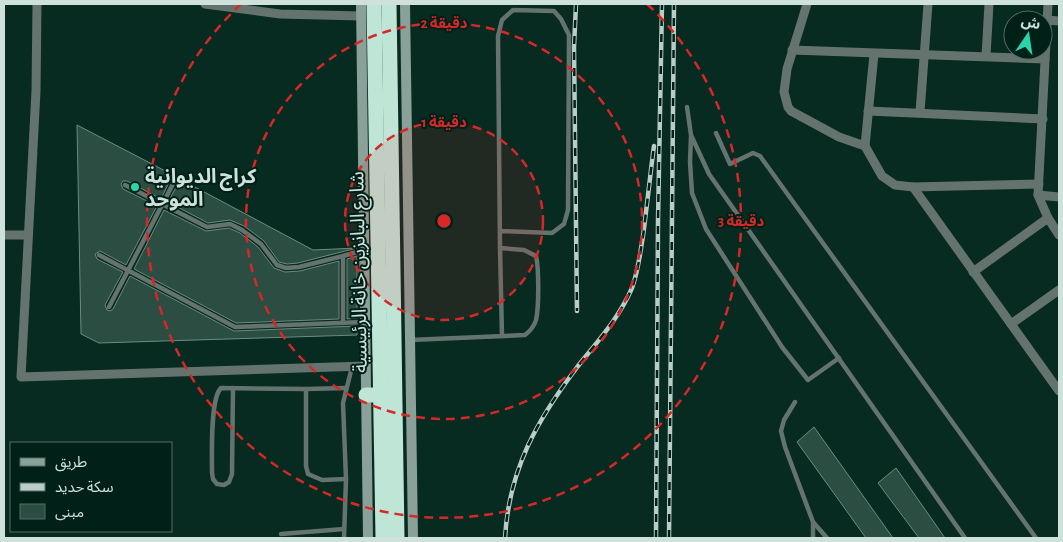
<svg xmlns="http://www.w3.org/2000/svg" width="1063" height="542" font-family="'Alegreya Sans','Noto Sans Arabic',sans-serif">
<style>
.building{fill:#2b4d42;stroke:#6a8d81}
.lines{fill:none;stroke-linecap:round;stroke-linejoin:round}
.lane{stroke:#65736e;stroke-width:4.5}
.street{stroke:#65736e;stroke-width:9}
.secondary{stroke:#89a198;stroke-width:10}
.highway{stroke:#bfe5d7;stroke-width:15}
.rail-casing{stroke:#b9cdc6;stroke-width:4.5}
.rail{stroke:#002018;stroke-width:2.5;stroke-dasharray:8;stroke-linecap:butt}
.ring{fill:none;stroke:#d62828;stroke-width:2.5;stroke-dasharray:9 6}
.poi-dot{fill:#2bd5ac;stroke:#002018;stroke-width:2}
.labels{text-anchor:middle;stroke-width:4;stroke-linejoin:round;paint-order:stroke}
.poi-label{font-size:20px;font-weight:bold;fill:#cee1da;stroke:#002018;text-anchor:start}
.street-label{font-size:20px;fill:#cee1da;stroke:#002018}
.centre{fill:#d62828;stroke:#002018;stroke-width:2.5}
.ring-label{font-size:15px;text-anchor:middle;font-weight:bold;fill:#d62828;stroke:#002018;stroke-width:4;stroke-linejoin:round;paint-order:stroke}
</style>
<rect width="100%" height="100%" fill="#072a21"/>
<g class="building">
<path d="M 77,125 L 175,176 L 171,178 L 161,199 L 127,181 L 123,181 L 121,184 L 123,189 L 157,206 L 126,265 L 100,251 L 95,254 L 97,259 L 123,272 L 105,305 L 107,310 L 110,311 L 113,309 L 130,276 L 234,331 L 357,326 L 357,335 L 99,343 L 81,334 Z"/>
<path d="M 178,178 L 313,250 L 357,248 L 298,263 L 287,264 L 279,262 L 264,241 L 244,226 L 230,220 L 208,223 L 168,202 L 179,182 Z"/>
<path d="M 164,210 L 206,231 L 229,228 L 240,233 L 258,247 L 274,268 L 285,272 L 300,271 L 339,261 L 339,319 L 236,323 L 134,269 Z"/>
<path d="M 357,256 L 357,318 L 347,319 L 347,259 Z"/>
<path d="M 814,427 L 893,538 L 866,538 L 797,442 Z"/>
<path d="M 896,468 L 945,538 L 919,538 L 878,483 Z"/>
</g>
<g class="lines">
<g class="lane">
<path d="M 687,107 L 691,135 L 709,174 L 965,538"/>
<path d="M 716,133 L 730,164 L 753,153 L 760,156 L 1036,538"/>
<path d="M 691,136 L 690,162 L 692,193 L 706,229 L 782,347 L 808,380 L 839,358"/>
<path d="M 125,185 L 207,227 L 230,224 L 242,230 L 261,244 L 277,265 L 286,268 L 299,267 L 343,256"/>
<path d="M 500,248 L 502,336"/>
<path d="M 99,255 L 235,327 L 364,322"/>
<path d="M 109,307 L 175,180"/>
<path d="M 343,323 L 343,256 L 364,250"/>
<path d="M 410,340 L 525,335 C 530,331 534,327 536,320 C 539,308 539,268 536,256 L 524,250 L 500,248 L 498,36 L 502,20 L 513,10 L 554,11 L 561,19 L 569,35 L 568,210 L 564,224 L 552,233 L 501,231"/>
<path d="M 233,388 L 232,474 L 229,482 L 224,485 L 217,484 L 213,479 L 212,472 C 212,455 210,398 221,388 L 306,389 L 346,388"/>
<path d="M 306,389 L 306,466 L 308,474 L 322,480 L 346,479"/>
<path d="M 795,402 L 784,420 L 781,431 L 785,447 L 813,522 L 813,538"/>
<path d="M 813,522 L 827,538"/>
<path d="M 281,534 L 344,529"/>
<path d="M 344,538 L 346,479 L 343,403 L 352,367"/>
</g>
<g class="street">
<path d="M 37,4 L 36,91 L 21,377 L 365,366"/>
<path d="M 205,4 L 280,14 L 361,16"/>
<path d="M 807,4 L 787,69 L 784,92 L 788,107 L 791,111 L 839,137 L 865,146 L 882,176 L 895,185 L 913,187 L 1039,184"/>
<path d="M 1048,4 L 1038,195 L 1048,218 L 1059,235"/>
<path d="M 1047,20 L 1059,21"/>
<path d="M 792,50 L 1045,59"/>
<path d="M 986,56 L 989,4"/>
<path d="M 868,111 L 1043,119"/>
<path d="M 920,112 L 928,4"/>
<path d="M 865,146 L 874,54"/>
<path d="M 913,187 L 1059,391"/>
<path d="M 1038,195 L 1059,197"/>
<path d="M 4,235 L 28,235"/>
<path d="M 973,272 L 1048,218"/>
<path d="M 1011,324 L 1059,290"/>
</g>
<g class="secondary">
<path d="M 361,4 L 368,538"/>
<path d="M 405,4 L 413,538"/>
</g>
<g class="highway">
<path d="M 374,4 L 383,538"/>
<path d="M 389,4 L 397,538"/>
<path d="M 366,395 L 381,395"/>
</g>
<defs>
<g id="rail">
<path d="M 576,4 L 574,47 L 577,311"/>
<path d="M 505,538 C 509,469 537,420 578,366 C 598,341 619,318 632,288 C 638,272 640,254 643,236 C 647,206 650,176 654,146"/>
<path d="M 656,538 L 658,221 L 662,4"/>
<path d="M 669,538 L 674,4"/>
</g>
</defs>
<use href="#rail" class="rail-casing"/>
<use href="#rail" class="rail"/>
</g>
<circle cx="444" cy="221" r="99" fill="#d62828" fill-opacity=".12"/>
<g class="ring">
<circle cx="444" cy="221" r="99"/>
<circle cx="444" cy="221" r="198"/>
<path d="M647 4A297 297 0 1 1 241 4"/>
</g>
<circle class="poi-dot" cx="135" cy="187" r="5"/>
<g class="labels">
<g class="poi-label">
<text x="145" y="183">كراج الديوانية<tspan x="145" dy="23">الموحد</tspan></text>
</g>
<g class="street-label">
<text transform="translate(358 272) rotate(-91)" y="7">شارع البانزين خانة الرئيسية</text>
</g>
</g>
<circle cx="444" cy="221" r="8" class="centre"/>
<g class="ring-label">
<text x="444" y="28">2 دقيقة</text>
<text x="444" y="127">1 دقيقة</text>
<text x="741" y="226">3 دقيقة</text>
</g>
<rect width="1063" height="542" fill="none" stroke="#cee1da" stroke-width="10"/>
<rect x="10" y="442" width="162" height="90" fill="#002018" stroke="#526d66"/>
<rect x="20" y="458" width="25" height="8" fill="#89a198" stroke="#526d66"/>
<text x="55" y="467" font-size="15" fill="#cee1da">طريق</text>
<rect x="20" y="483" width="25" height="8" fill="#b9cdc6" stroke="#526d66"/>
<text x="55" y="492" font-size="15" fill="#cee1da">سكة حديد</text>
<rect x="20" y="504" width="25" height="15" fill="#2b4d42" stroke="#526d66"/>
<text x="55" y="517" font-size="15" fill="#cee1da">مبنى</text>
<g transform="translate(1028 35) rotate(13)"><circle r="24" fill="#002018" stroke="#526d66"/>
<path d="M0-4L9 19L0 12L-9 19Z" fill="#2bd5ac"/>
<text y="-8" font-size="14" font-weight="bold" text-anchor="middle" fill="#cee1da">ش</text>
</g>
</svg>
